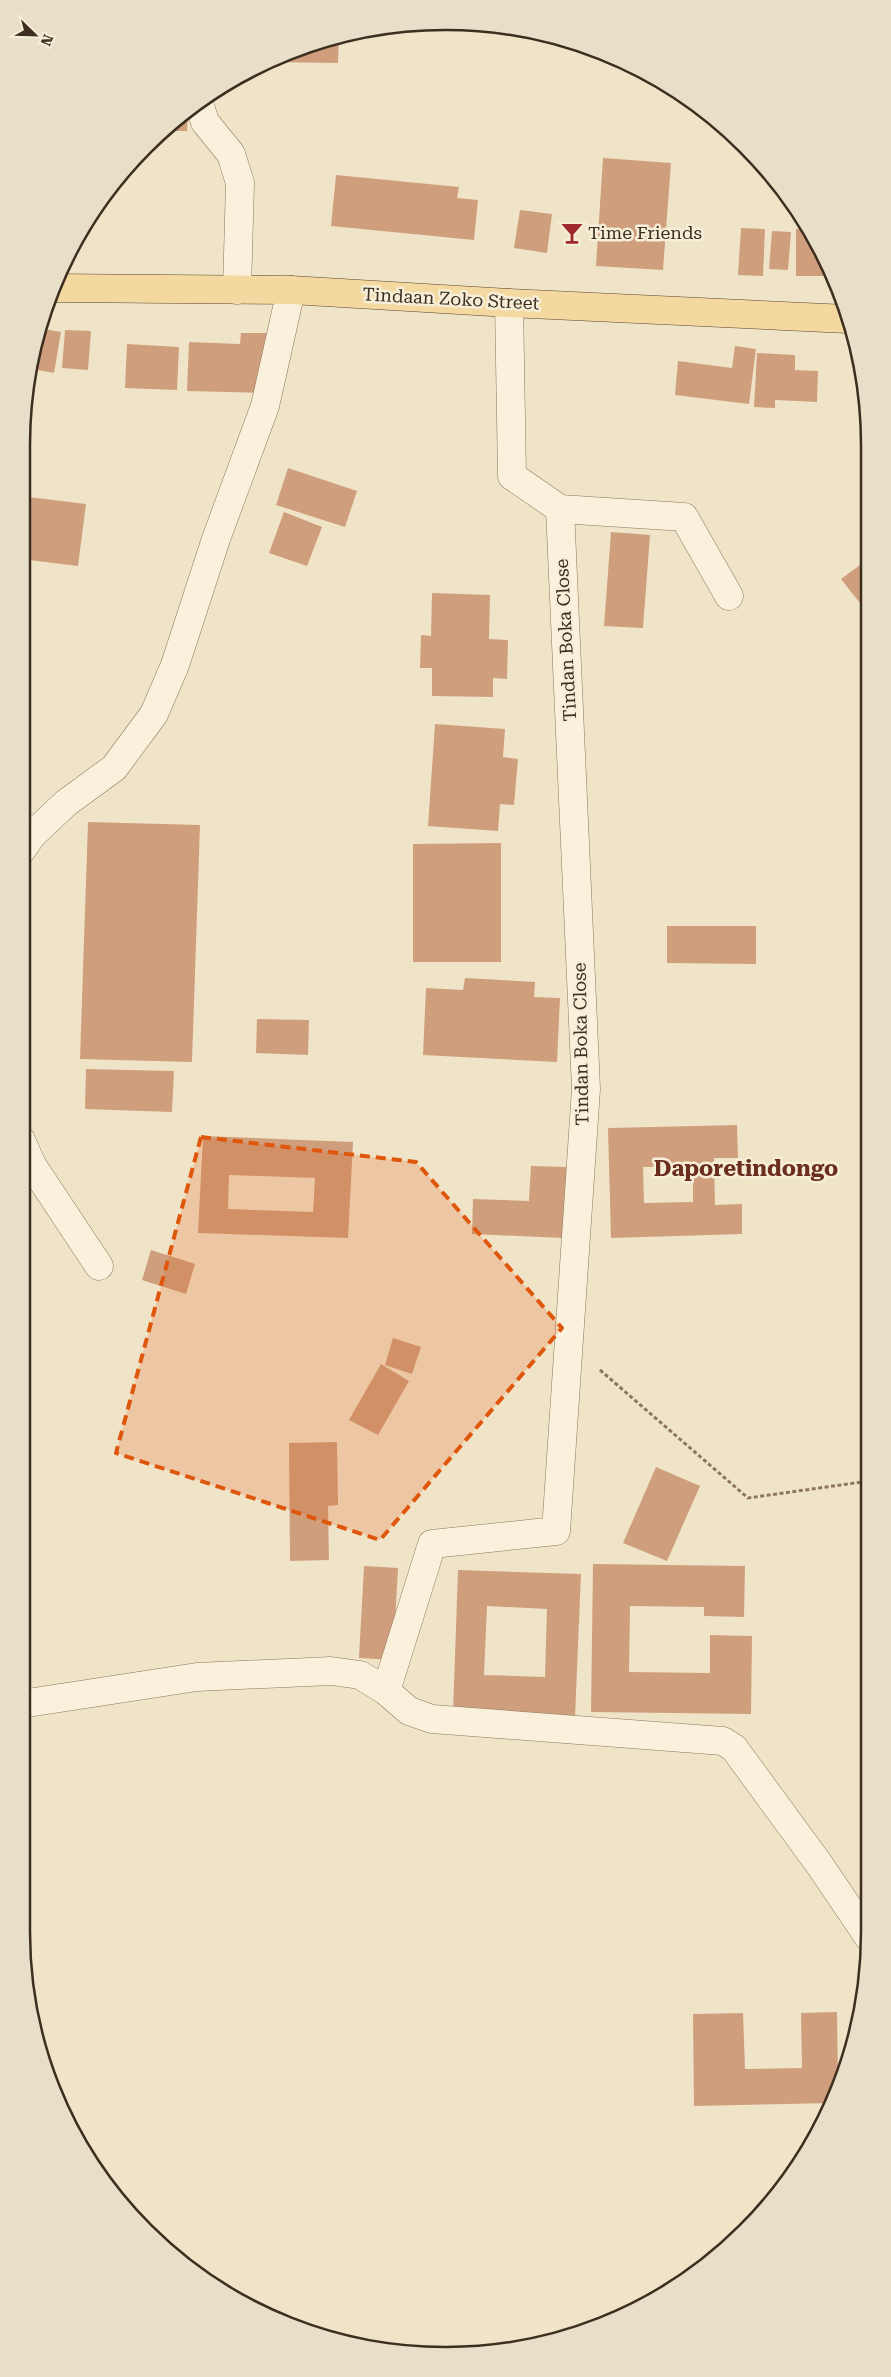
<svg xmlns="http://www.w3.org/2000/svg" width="891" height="2377" font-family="'Roboto Serif',serif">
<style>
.building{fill:#cf9f7d;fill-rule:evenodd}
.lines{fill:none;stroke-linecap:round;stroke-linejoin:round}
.minor-casing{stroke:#8d765c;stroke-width:29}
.major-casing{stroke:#5b4430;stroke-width:29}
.path{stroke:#8d765c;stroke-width:3;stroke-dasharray:4 2.5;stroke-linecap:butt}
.minor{stroke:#faf1dc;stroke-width:28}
.major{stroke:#f3d9a0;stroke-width:28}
.marked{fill:#df570d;fill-opacity:0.2;stroke:#df570d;stroke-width:4;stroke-dasharray:10 6;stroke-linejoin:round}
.labels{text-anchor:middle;stroke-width:5;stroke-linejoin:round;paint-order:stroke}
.poi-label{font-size:18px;fill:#3d2e20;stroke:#f7eed8;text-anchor:start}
.street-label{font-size:18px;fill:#3d2e20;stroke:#f7eed8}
.district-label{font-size:22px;font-weight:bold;fill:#6b2e1e;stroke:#f7eed8}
.rim{fill:none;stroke:#3d2e20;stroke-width:2.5}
</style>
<rect width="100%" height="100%" fill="#f0e4c8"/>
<g class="building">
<path d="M 339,37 L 338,63 L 269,62 L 309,44 Z"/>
<path d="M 188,111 L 187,131 L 162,131 L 166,126 Z"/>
<path d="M 603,158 L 671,163 L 663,270 L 596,266 Z"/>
<path d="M 336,175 L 459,187 L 457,198 L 478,200 L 474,240 L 331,226 Z"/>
<path d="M 520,210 L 552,214 L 547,253 L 514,248 Z"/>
<path d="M 741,228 L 765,229 L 763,276 L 738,275 Z"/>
<path d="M 796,229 L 804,229 L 831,276 L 796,276 Z"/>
<path d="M 772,231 L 791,232 L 788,270 L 769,269 Z"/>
<path d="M 38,328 L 61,332 L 54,373 L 32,369 Z"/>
<path d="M 65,330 L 91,331 L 88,370 L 62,368 Z"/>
<path d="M 241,333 L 268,333 L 266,393 L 187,391 L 189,342 L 240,344 Z"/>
<path d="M 127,344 L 179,347 L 177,390 L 125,388 Z"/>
<path d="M 735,346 L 756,349 L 749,404 L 675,395 L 678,361 L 732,368 Z"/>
<path d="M 757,353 L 795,355 L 795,370 L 818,371 L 817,402 L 775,400 L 775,408 L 754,407 Z"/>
<path d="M 288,468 L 357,491 L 345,527 L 276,505 Z"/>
<path d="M 21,496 L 86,504 L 78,566 L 21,559 Z"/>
<path d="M 284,512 L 322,527 L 307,566 L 269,553 Z"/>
<path d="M 611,532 L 650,535 L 643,628 L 604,626 Z"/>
<path d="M 864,562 L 866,566 L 867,612 L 841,579 Z"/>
<path d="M 432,593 L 490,595 L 489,639 L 508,640 L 507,679 L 493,678 L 493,697 L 432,696 L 432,668 L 420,668 L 421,635 L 431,636 Z"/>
<path d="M 435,724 L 505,729 L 503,757 L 518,759 L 514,805 L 500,804 L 498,831 L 428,826 Z"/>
<path d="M 88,822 L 200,825 L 192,1062 L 80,1059 Z"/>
<path d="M 501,843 L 501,962 L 413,962 L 413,844 Z"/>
<path d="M 667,926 L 756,926 L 756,964 L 667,963 Z"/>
<path d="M 465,978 L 535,982 L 534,997 L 560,998 L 557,1062 L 423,1055 L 426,988 L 463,990 Z"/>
<path d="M 257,1019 L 309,1020 L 308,1055 L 256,1053 Z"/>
<path d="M 86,1069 L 174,1071 L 172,1112 L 85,1109 Z"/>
<path d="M 737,1125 L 738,1158 L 714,1158 L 715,1205 L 742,1204 L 742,1234 L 611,1238 L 608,1128 ZM 693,1166 L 693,1202 L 644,1203 L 643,1167 Z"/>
<path d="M 203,1136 L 353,1142 L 348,1238 L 198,1233 ZM 229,1175 L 315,1178 L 313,1212 L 228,1209 Z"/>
<path d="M 531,1166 L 567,1167 L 564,1238 L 472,1234 L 473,1199 L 529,1201 Z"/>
<path d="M 151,1250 L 195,1264 L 186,1294 L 142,1280 Z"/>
<path d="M 393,1338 L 421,1347 L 412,1374 L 385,1365 Z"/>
<path d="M 381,1364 L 409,1381 L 378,1435 L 349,1420 Z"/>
<path d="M 337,1442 L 338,1505 L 328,1506 L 329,1560 L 290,1561 L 289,1443 Z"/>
<path d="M 656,1467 L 700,1486 L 667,1561 L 623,1543 Z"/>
<path d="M 593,1564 L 745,1566 L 744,1617 L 704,1616 L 704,1607 L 630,1606 L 629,1672 L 710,1673 L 710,1635 L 752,1636 L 751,1714 L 591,1712 Z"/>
<path d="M 364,1566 L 398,1568 L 393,1660 L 359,1658 Z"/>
<path d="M 458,1570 L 581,1574 L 575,1717 L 453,1712 ZM 487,1606 L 547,1609 L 545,1677 L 484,1675 Z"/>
<path d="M 837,2012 L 838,2086 L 832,2103 L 694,2106 L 693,2014 L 743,2013 L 745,2069 L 802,2068 L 801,2013 Z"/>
</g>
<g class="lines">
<defs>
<g id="minor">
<path d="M 199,103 L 205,122 L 231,154 L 240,183 L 237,290"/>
<path d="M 560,509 L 684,517 L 729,596"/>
<path d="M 21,851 L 32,835 L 66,803 L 114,768 L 154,714 L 175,665 L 216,539 L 265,406 L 291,290"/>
<path d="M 21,1140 L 32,1165 L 99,1266"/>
<path d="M 386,1691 L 432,1544 L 556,1531 L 586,1089 L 560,509 L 512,476 L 509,303"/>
<path d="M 21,1704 L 197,1677 L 331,1671 L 360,1675 L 386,1691 L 409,1711 L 432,1719 L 723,1741 L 734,1748 L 819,1864 L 869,1938"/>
</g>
<path id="major" d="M 54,288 L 291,290 L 509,303 L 847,319"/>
</defs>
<use href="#minor" class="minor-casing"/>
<use href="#major" class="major-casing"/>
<path class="path" d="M 600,1370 L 748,1498 L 869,1481"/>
<use href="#minor" class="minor"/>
<use href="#major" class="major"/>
</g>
<path class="marked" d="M 201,1137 L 416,1162 L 562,1328 L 380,1540 L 116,1453 Z"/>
<defs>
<symbol id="bar-bare" viewBox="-9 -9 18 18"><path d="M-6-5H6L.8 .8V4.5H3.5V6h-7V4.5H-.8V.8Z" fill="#9e2a2b" stroke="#f7eed8" stroke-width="2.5" paint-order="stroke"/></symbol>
</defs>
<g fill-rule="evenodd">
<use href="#bar-bare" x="556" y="217" width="32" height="32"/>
</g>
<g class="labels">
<g class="poi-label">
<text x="588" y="239">Time Friends</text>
</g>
<g class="street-label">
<text transform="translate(451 299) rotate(3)" y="6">Tindaan Zoko Street</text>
<text transform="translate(566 640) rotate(-93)" y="6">Tindan Boka Close</text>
<text transform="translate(581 1044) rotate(-91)" y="6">Tindan Boka Close</text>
</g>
<g class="district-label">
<text x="746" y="1176">Daporetindongo</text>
</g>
</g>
<path d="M0 0H891V2377H0ZM445 30H446A415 415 0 0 1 861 445V1932A415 415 0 0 1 446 2347H445A415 415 0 0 1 30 1932V445A415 415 0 0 1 445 30Z" fill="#e8dfc9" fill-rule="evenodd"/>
<path class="rim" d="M445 30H446A415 415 0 0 1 861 445V1932A415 415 0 0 1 446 2347H445A415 415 0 0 1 30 1932V445A415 415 0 0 1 445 30Z"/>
<g transform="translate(35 35) rotate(113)" stroke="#f7eed8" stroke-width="4" paint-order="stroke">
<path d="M0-4L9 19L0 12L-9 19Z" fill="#3d2e20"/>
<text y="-8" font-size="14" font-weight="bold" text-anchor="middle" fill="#3d2e20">N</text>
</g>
</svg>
